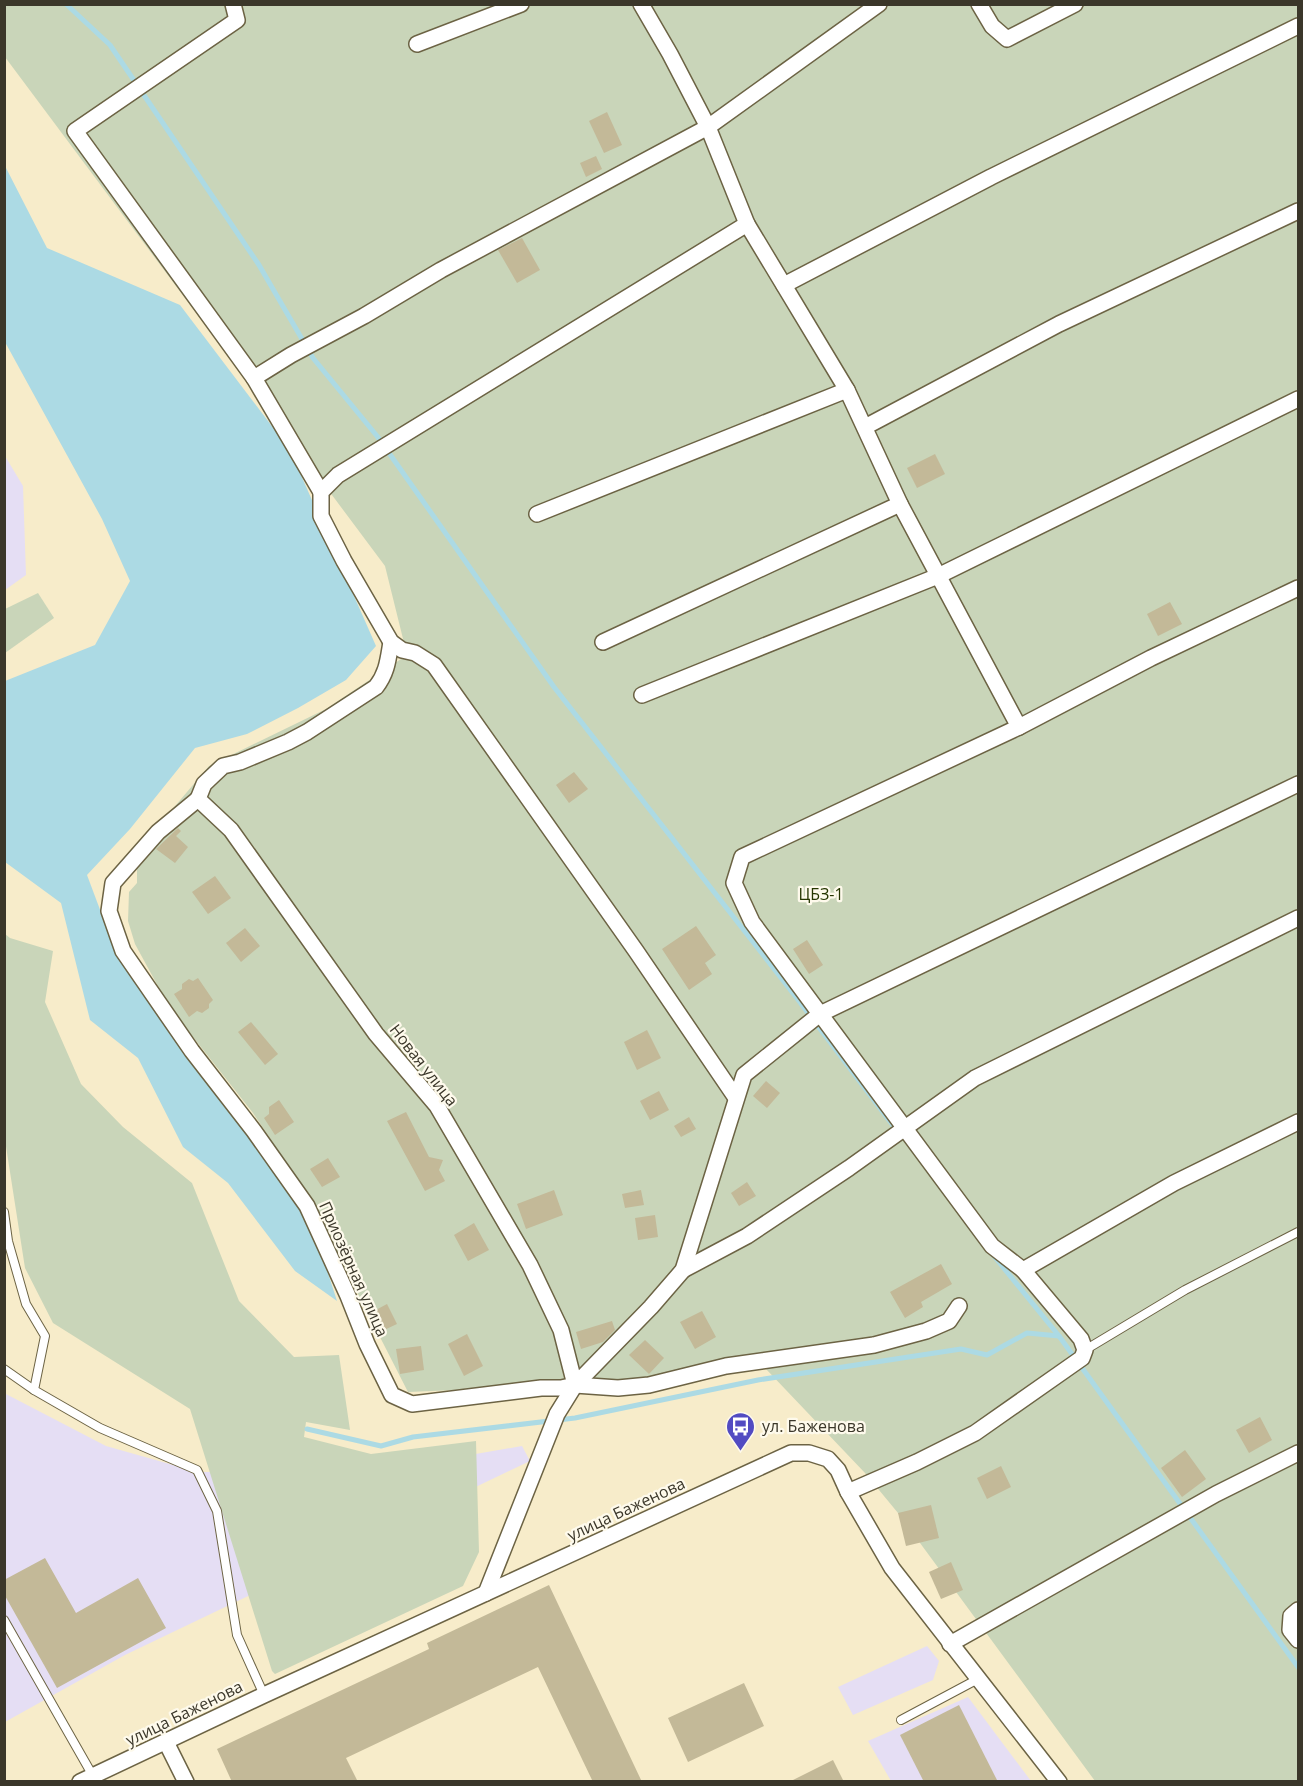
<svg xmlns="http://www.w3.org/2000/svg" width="1303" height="1786" font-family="'Open Sans',sans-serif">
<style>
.commercial{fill:#e5def4}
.green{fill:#c9d5b9}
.water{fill:#acdae4}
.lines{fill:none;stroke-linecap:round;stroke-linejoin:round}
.stream{stroke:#acdae4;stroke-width:5}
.building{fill:#c3b998}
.lane-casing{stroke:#6c6344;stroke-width:10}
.street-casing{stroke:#6c6344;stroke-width:18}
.lane{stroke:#fff;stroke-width:8}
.street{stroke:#fff;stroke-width:15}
.labels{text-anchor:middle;stroke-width:4.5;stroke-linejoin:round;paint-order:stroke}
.park-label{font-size:16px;fill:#253600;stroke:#fefaec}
.street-label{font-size:16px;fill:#3b372a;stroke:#fefaec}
.poi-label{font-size:16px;fill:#3b372a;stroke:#fefaec;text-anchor:start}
</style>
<rect width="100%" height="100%" fill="#f7ecca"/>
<g class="commercial">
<path d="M 5,456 L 23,486 L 26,575 L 5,590 Z"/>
<path d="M 4,1393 L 106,1446 L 198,1472 L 378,1471 L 522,1446 L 530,1461 L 125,1655 L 5,1722 Z"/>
<path d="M 927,1646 L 939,1661 L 933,1680 L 853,1715 L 838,1687 Z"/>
<path d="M 968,1697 L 1031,1781 L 891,1781 L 868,1741 Z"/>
</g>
<g class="green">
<path d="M 5,4 L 1298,5 L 1298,1781 L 1095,1781 L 898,1513 L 865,1473 L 766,1369 L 575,1385 L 408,1392 L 306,1192 L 253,1113 L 189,1032 L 160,990 L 135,944 L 128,921 L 129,892 L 137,883 L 137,851 L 209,766 L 326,709 L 407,655 L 385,566 L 5,57 Z"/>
<path d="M 38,593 L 54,618 L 5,653 L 5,609 Z"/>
<path d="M 5,934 L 10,938 L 53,951 L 45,1002 L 81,1084 L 123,1127 L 192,1183 L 239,1301 L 294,1357 L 339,1355 L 350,1430 L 306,1422 L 304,1437 L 371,1454 L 476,1441 L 479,1552 L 463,1586 L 275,1674 L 272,1671 L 190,1409 L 53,1323 L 25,1268 L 5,1140 Z"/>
</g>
<path class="water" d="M 4,164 L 47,248 L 180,305 L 290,450 L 376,646 L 346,680 L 298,708 L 247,734 L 195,748 L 130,829 L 87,875 L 111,939 L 192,1063 L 310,1217 L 337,1301 L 295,1271 L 228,1183 L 183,1147 L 138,1058 L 90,1020 L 61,903 L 5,862 L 5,681 L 95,645 L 130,581 L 102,519 L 5,342 Z"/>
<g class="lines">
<g class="stream">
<path d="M 66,4 L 110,45 L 259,265 L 313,358 L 377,436 L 554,687 L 796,997 L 898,1132"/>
<path d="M 994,1256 L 1059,1336 L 1298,1667"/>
<path d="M 307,1429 L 381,1446 L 413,1437 L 575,1418 L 758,1380 L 961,1349 L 987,1355 L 1027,1333 L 1059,1336"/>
</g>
</g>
<g class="building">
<path d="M 607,112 L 622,145 L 604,153 L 589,121 Z"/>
<path d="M 596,156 L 602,169 L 586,177 L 580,163 Z"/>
<path d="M 522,238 L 540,270 L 517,283 L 498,250 Z"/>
<path d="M 935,454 L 945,474 L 917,488 L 907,468 Z"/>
<path d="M 1170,602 L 1182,624 L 1158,636 L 1147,614 Z"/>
<path d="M 574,772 L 588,789 L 569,803 L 556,785 Z"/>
<path d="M 178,828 L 181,831 L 176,836 L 188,847 L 175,863 L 156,849 Z"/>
<path d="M 215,876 L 231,898 L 208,914 L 192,892 Z"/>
<path d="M 696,926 L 716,955 L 705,963 L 712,974 L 689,990 L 662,949 Z"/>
<path d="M 245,928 L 260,946 L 241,962 L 226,943 Z"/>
<path d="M 807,940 L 823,965 L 809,974 L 793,949 Z"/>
<path d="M 198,978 L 213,1000 L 209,1004 L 209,1008 L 202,1013 L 197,1011 L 189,1017 L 174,994 L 182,989 L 182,984 L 189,979 L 193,981 Z"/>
<path d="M 251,1022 L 278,1054 L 265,1065 L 238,1032 Z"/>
<path d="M 647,1030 L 661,1058 L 637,1070 L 624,1042 Z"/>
<path d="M 766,1081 L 780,1093 L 767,1108 L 753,1096 Z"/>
<path d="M 659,1091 L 669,1110 L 650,1120 L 640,1101 Z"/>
<path d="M 279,1100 L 294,1122 L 275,1135 L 264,1118 L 269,1114 L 269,1107 Z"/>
<path d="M 406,1112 L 429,1157 L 443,1160 L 439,1170 L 445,1181 L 425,1191 L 387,1121 Z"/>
<path d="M 689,1117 L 696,1129 L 681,1137 L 674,1126 Z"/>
<path d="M 328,1158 L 340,1177 L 322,1187 L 310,1169 Z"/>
<path d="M 747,1182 L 756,1196 L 739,1206 L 731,1193 Z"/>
<path d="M 554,1190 L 563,1215 L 526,1229 L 517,1204 Z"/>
<path d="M 641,1190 L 644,1205 L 625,1208 L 622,1194 Z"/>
<path d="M 655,1215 L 658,1237 L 638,1240 L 635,1218 Z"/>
<path d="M 474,1223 L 489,1250 L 468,1261 L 454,1235 Z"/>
<path d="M 941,1264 L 952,1284 L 921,1302 L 923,1307 L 905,1318 L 890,1292 Z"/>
<path d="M 387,1304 L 397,1324 L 382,1331 L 372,1312 Z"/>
<path d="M 702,1311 L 716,1337 L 695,1349 L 680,1322 Z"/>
<path d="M 612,1321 L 615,1330 L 603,1342 L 581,1349 L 576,1332 Z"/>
<path d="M 467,1334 L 483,1366 L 464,1376 L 448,1344 Z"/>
<path d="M 645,1340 L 664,1358 L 649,1374 L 629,1355 Z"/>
<path d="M 421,1346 L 424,1370 L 400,1374 L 396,1349 Z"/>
<path d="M 1260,1417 L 1272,1440 L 1249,1453 L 1236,1430 Z"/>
<path d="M 1185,1450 L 1206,1479 L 1182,1497 L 1161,1468 Z"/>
<path d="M 1001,1466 L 1011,1487 L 987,1499 L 977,1478 Z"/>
<path d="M 931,1505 L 939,1538 L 906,1546 L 898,1513 Z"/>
<path d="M 45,1558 L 76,1613 L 138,1578 L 166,1628 L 57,1688 L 4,1594 L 4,1580 Z"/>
<path d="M 951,1562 L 963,1590 L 941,1599 L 929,1572 Z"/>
<path d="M 549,1585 L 642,1782 L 593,1782 L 538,1667 L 346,1758 L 358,1782 L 232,1782 L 217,1749 L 429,1649 L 427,1643 Z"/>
<path d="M 744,1683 L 764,1726 L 688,1762 L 668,1718 Z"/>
<path d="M 959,1705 L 998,1782 L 924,1782 L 900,1735 Z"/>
<path d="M 833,1760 L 844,1782 L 789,1782 Z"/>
</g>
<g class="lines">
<defs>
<g id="lane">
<path d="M 4,1212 L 8,1241 L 26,1304 L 45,1336 L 34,1390 L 100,1428 L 197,1470 L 217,1511 L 237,1635 L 264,1695"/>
<path d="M 1085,1350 L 1185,1290 L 1298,1232"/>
<path d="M 4,1369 L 34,1390"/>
<path d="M 4,1620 L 93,1776"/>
<path d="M 901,1720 L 978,1679"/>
</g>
<g id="street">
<path d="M 233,4 L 237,20 L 75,131 L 254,378"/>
<path d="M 641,4 L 670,54 L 708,127 L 747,224 L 847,390 L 900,504 L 1019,727 L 742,857 L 734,883 L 752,922 L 992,1246 L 1023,1270 L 1081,1339 L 1085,1350 L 1082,1358 L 975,1433 L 917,1462 L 848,1492"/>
<path d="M 979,4 L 992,26 L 1007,39 L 1075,4"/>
<path d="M 417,44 L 521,4"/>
<path d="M 784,285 L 991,177 L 1298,26"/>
<path d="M 865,427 L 1059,324 L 1298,211"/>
<path d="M 321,492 L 254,378 L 291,355 L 364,316 L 441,270 L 708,127 L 879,4"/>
<path d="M 537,514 L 847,390"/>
<path d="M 391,642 C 388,660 387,673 376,687 L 307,732 L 288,742 L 240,762 L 223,766 L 204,784 L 198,799 L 231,830 L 376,1034 L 437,1106 L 530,1265 L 561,1330 L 575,1385"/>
<path d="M 603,642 L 900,504"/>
<path d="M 642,695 L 938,576 L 1298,399"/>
<path d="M 1019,727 L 1151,658 L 1298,588"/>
<path d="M 198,799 L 158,832 L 113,883 L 109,911 L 123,951 L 192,1051 L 254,1131 L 307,1206 L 348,1296 L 367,1344 L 392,1395 L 412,1404 L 541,1388 L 561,1388 L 575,1385 L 618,1388 L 649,1385 L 726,1366 L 874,1345 L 926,1331 L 949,1321 L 959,1306"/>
<path d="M 736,1098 L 636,951 L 434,665 L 415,653 L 402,650 L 391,642 L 344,561 L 321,516 L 321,492 L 338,475 L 747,224"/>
<path d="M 683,1270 L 747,1236 L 849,1168 L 975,1078 L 1298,918"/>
<path d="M 1023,1270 L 1174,1183 L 1298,1122"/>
<path d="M 486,1593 L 557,1414 L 575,1385 L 651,1307 L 683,1270 L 744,1075 L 820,1014 L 1298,784"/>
<path d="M 1298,1610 L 1291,1616 L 1290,1630 L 1298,1640"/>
<path d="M 950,1644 L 1216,1494 L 1298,1453"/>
<path d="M 166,1742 L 186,1782"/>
<path d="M 80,1782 L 264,1695 L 791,1453 L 809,1453 L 828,1459 L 838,1470 L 848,1492 L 892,1568 L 1059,1782"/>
</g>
</defs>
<use href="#lane" class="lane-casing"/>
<use href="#street" class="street-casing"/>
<use href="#lane" class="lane"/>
<use href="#street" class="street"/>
</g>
<defs>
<symbol id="bus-pin" viewBox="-11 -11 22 30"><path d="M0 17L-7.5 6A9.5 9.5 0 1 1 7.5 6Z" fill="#524bc2" stroke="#fefaec"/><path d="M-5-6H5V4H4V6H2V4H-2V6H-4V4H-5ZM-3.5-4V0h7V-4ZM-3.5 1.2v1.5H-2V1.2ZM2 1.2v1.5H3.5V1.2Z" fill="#fff"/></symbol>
</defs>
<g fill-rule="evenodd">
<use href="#bus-pin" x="724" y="1410" width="33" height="45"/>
</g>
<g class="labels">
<g class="park-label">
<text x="821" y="900">ЦБЗ-1</text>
</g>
<g class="street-label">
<text transform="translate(424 1065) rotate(52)" y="6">Новая улица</text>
<text transform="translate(354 1269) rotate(66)" y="6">Приозёрная улица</text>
<text transform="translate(626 1509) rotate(-25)" y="6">улица Баженова</text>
<text transform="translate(184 1713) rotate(-26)" y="6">улица Баженова</text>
</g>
<g class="poi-label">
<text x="762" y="1432">ул. Баженова</text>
</g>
</g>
<rect width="1303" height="1786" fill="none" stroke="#3b372a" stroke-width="12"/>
</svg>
